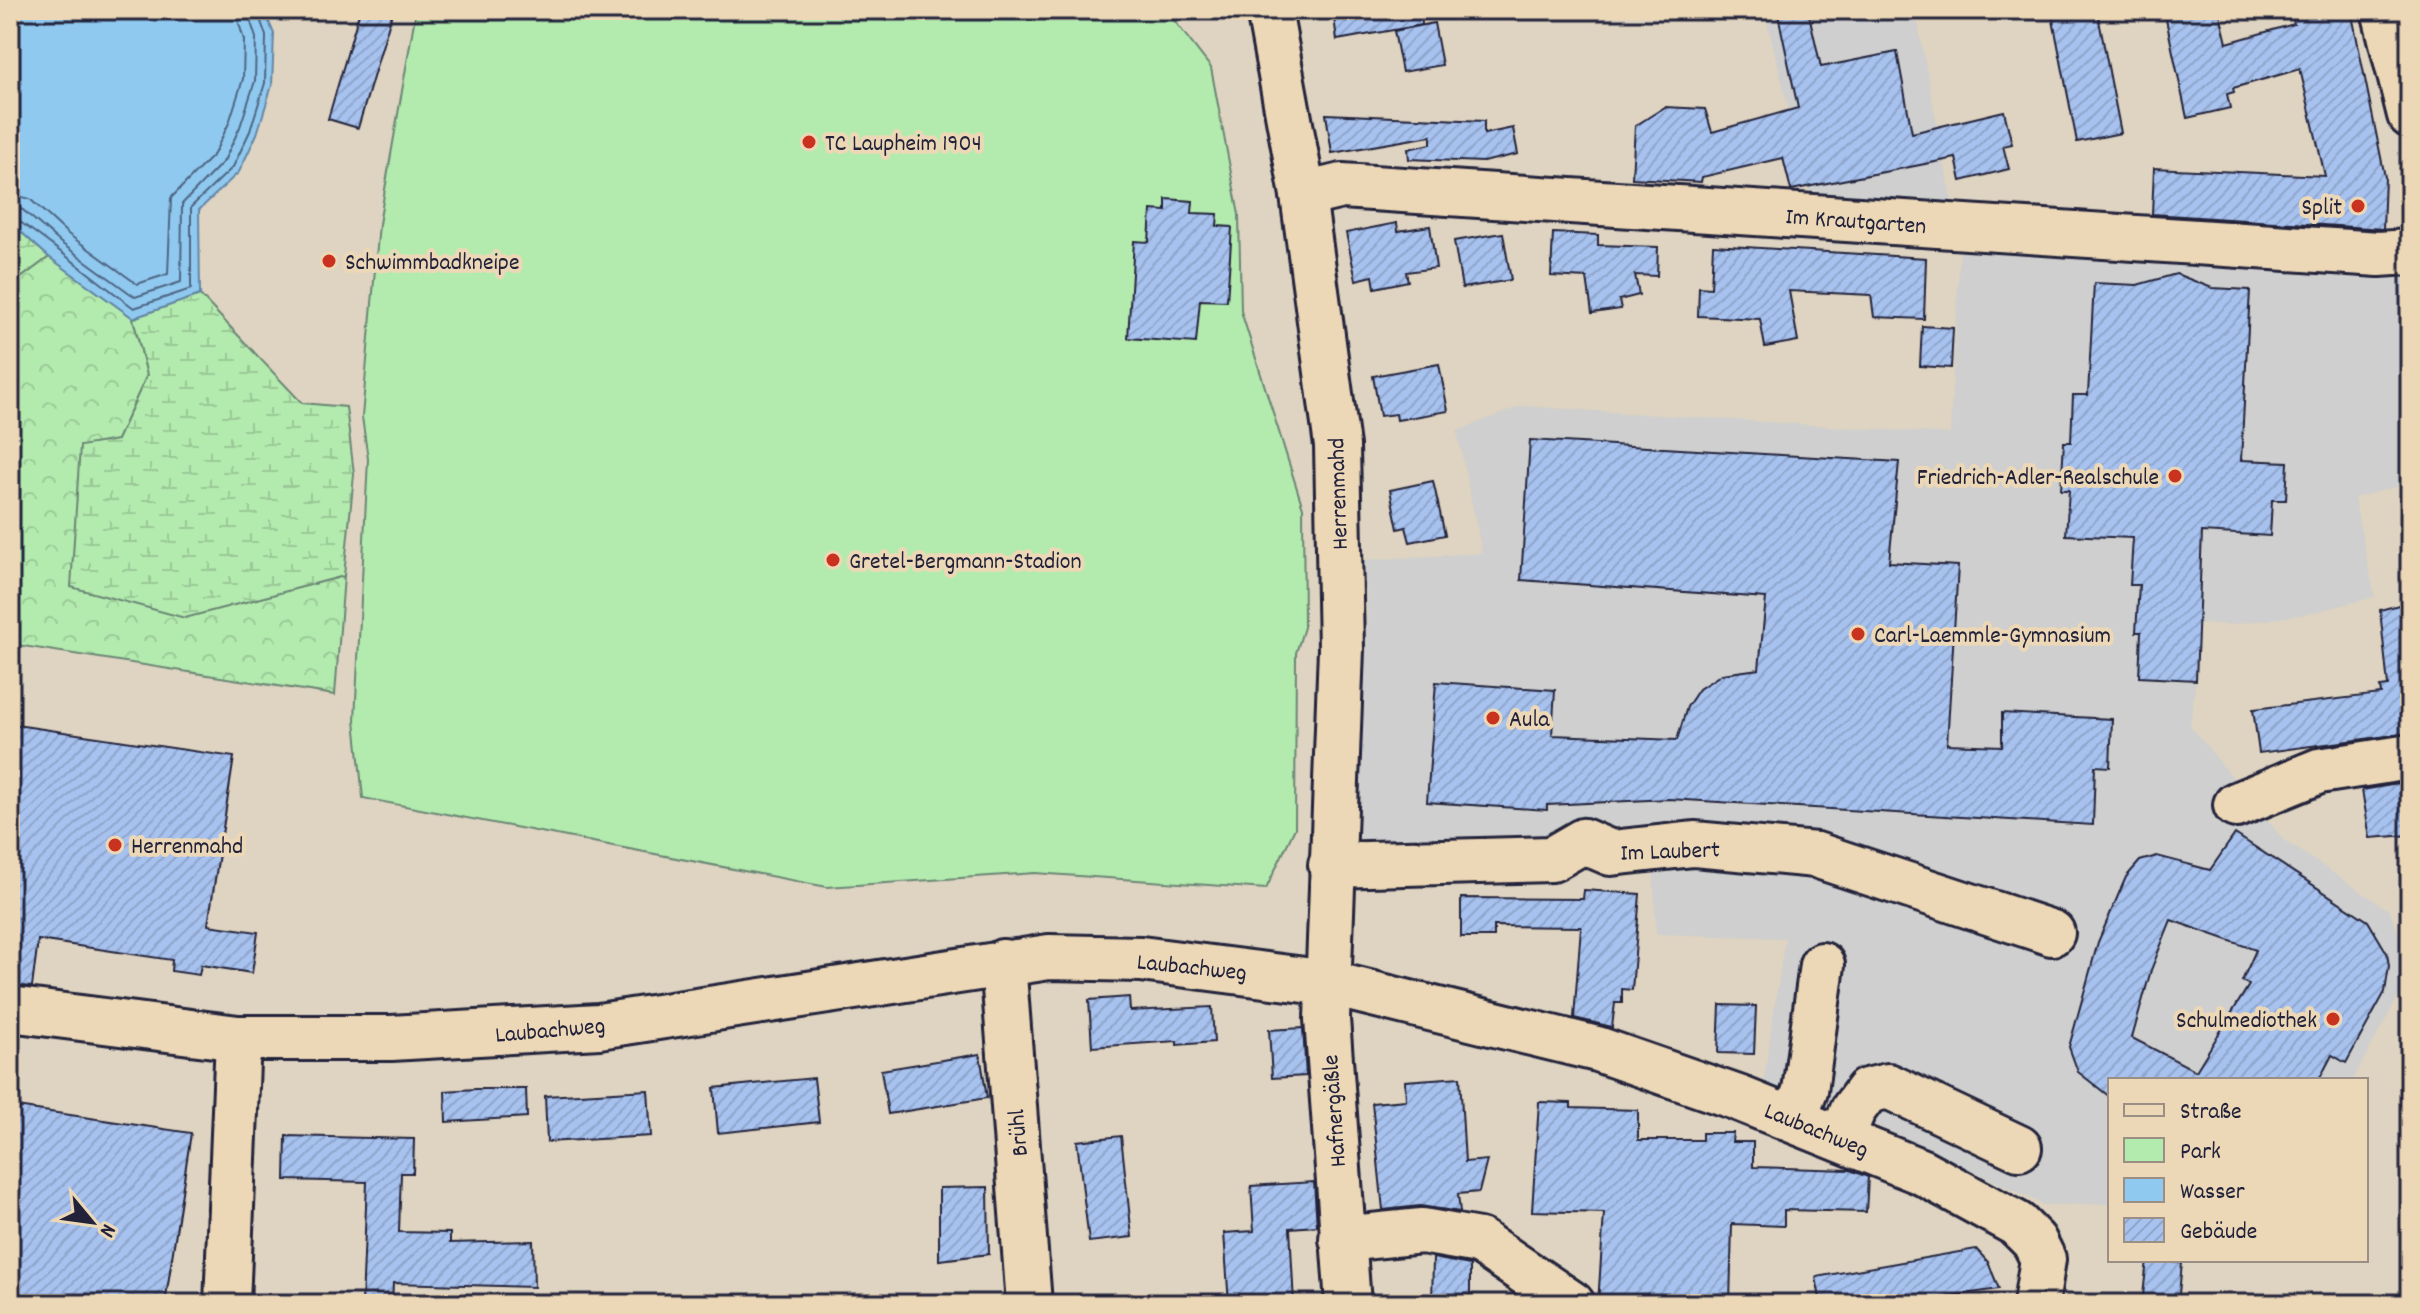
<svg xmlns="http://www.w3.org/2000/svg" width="2420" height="1314" font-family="Dekko,sans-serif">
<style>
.built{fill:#cecfce}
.green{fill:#b3ebae;stroke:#6a8674;stroke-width:2}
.forest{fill:url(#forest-crowns);stroke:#6a8674;stroke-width:2}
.wetland{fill:url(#wetland-marsh);stroke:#6a8674;stroke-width:2}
.water{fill:#90c9ef;stroke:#6486a7;stroke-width:2}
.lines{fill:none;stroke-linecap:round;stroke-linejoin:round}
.shore{stroke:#4e6583;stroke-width:2}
.building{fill:url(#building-hatch);stroke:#22223b;stroke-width:2;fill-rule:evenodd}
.minor-casing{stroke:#22223b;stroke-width:50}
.minor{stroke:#ecd8b6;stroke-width:44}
.poi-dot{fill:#c8321e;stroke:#ecd8b6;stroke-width:3}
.labels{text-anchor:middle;stroke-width:8;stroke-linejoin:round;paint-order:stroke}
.poi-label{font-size:24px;fill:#22223b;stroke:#ecd8b6;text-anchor:start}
.street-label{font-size:24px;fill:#22223b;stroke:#ecd8b6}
</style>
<defs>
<pattern id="forest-crowns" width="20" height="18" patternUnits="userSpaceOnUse" patternTransform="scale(2)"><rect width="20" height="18" fill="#b3ebae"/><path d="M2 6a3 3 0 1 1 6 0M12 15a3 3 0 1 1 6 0" fill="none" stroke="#9ac997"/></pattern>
<pattern id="wetland-marsh" width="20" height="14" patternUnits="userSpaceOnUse" patternTransform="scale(2)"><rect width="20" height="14" fill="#b3ebae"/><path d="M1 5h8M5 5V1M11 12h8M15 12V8" fill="none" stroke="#9ac997"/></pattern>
<pattern id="building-hatch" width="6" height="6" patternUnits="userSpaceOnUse" patternTransform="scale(2)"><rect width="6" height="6" fill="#a7c2ee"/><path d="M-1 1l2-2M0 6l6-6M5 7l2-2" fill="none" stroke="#8fa6cd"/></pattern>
</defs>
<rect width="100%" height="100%" fill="#ded4c1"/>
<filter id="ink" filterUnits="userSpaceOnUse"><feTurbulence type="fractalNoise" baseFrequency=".0125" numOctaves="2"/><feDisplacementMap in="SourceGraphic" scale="16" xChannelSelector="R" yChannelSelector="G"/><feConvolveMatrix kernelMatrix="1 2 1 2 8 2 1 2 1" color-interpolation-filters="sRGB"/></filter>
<g filter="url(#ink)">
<g class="built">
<path d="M 1764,10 L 1915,10 L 1954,213 L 1813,205 Z"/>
<path d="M 1960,244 L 2408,274 L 2410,282 L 2410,483 L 2354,498 L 2375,597 L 2307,614 L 2228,625 L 2196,623 L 2195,633 L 2199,634 L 2196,680 L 2190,726 L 2284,840 L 2390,911 L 2410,965 L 2410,975 L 2353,1080 L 2110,1080 L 2110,1204 L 2044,1205 L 1880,1127 L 1763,1085 L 1785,938 L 1656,934 L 1653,856 L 1565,869 L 1355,880 L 1367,614 L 1364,560 L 1482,553 L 1457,431 L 1521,406 L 1950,434 Z"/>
</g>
<path class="green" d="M 416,10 L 1166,10 L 1211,68 L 1239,215 L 1241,311 L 1303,508 L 1304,627 L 1296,653 L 1295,828 L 1266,889 L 1035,873 L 827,887 L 363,798 L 355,720 L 368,459 L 362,417 L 379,224 Z"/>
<path class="forest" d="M 49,257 L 133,318 L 147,375 L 117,440 L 185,617 L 344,576 L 335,695 L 10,644 L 10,286 Z"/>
<g class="wetland">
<path d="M 10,222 L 49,257 L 10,286 Z"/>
<path d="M 200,295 L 302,403 L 346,407 L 354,474 L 344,576 L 185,618 L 71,587 L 80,446 L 117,440 L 147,375 L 133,318 Z"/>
</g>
<path class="water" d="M 10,10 L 264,10 L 274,34 L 272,85 L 257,134 L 239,172 L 199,210 L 200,295 L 133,318 L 49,257 L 10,222 Z"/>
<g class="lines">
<g class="shore">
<path d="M 10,194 L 30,199 L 68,234 L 137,284 L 168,274 L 171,198 L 214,154 L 229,123 L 243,79 L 244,40 L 235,10"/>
<path d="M 10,206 L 23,210 L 61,243 L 135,297 L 181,282 L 182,204 L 224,161 L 240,127 L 255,81 L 256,38 L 247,10"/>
<path d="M 10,216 C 18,217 117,296 134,308 L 191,289 L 191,207 L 233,167 L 250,131 L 265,83 L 266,36 L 257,10"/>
</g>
</g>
<g class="building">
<path d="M 360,10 L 393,10 L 358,128 L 328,119 Z"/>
<path d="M 1333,10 L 1421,10 L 1422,25 L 1337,40 Z"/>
<path d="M 1777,10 L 1808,10 L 1821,67 L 1897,52 L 1912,133 L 2004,111 L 2012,144 L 2003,146 L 2009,169 L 1961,181 L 1956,158 L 1791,190 L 1783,158 L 1702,177 L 1701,182 L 1632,178 L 1635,126 L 1665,107 L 1705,109 L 1712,132 L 1798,108 Z"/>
<path d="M 2051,10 L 2097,10 L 2121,133 L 2077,142 Z"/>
<path d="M 2164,10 L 2219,10 L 2227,43 L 2294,24 L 2291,10 L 2351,10 L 2385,177 L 2383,229 L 2152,214 L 2154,168 L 2325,176 L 2300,69 L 2233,88 L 2234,92 L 2227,94 L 2230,108 L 2187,118 Z"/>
<path d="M 1434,23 L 1442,65 L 1402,72 L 1394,31 Z"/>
<path d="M 1326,114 L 1484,121 L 1484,134 L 1513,128 L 1518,154 L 1483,162 L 1409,159 L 1408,149 L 1431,144 L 1431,136 L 1332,153 Z"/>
<path d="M 1166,199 L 1193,201 L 1192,213 L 1218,214 L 1217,226 L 1232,227 L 1227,301 L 1200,300 L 1196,343 L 1128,338 L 1134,241 L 1149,242 L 1151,210 L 1166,211 Z"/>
<path d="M 1397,223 L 1398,231 L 1430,226 L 1436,268 L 1406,272 L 1408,281 L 1375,288 L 1373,276 L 1356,280 L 1346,233 Z"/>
<path d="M 1503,233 L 1511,280 L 1462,288 L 1454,241 Z"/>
<path d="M 1553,233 L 1598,235 L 1598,245 L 1658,247 L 1657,276 L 1635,275 L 1639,295 L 1619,300 L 1621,309 L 1592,313 L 1587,278 L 1551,276 Z"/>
<path d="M 1713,245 L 1926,258 L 1924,319 L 1874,317 L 1871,295 L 1789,291 L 1798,341 L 1765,347 L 1760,319 L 1698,316 L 1699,287 L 1711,288 Z"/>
<path d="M 2176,274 L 2212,288 L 2250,290 L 2241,460 L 2288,462 L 2286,500 L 2272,500 L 2270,536 L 2202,532 L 2196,680 L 2139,677 L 2141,632 L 2136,632 L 2139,585 L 2130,585 L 2133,538 L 2066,535 L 2069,490 L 2061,490 L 2064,442 L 2071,442 L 2073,395 L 2088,395 L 2094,283 L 2137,285 Z"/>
<path d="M 1922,326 L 1953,328 L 1951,368 L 1920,366 Z"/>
<path d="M 1439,364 L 1448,411 L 1397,420 L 1396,414 L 1380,416 L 1373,376 Z"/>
<path d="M 1530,440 L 1899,462 L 1889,562 L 1958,566 L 1947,744 L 2002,746 L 2002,713 L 2112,719 L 2110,767 L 2095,766 L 2093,825 L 1669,799 L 1547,805 L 1547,810 L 1427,802 L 1436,682 L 1555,690 L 1552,735 L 1677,740 L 1687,707 L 1699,689 L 1722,674 L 1759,669 L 1766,598 L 1521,580 Z"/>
<path d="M 1433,481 L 1445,535 L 1410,542 L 1406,527 L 1398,529 L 1390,490 Z"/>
<path d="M 2410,602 L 2410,733 L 2259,753 L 2253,709 L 2381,694 L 2380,687 L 2388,686 L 2380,610 Z"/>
<path d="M 16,725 L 234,757 L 208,925 L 258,932 L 252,973 L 201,965 L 199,975 L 171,971 L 172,960 L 38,940 L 32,987 L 10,985 L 10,764 Z"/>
<path d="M 2410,782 L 2410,835 L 2370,838 L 2362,790 Z"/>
<path d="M 2235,834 L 2368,921 L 2387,953 L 2389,966 L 2385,992 L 2346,1063 L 2332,1055 L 2319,1080 L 2110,1080 L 2110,1097 L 2078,1072 L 2069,1047 L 2098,942 L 2126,877 L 2140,861 L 2157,856 L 2210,870 ZM 2171,920 L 2256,950 L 2242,981 L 2249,985 L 2196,1071 L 2132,1038 L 2151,970 Z"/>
<path d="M 1584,890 L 1640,894 L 1632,990 L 1622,989 L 1622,1003 L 1615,1003 L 1612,1027 L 1574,1018 L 1581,927 L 1494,926 L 1494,937 L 1461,937 L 1461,898 L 1583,899 Z"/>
<path d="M 1129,997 L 1130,1011 L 1212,1007 L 1214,1042 L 1177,1045 L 1177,1041 L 1092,1047 L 1089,1000 Z"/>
<path d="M 1720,1005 L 1756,1006 L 1754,1054 L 1718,1053 Z"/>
<path d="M 1303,1028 L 1306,1076 L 1272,1078 L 1269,1030 Z"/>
<path d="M 980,1054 L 987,1098 L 888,1114 L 881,1070 Z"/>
<path d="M 1460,1077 L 1465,1162 L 1487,1160 L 1479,1192 L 1458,1194 L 1460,1212 L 1420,1206 L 1383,1210 L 1372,1103 L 1406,1100 L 1405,1081 Z"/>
<path d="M 814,1078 L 819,1122 L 718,1133 L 714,1088 Z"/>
<path d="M 476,1089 L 526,1089 L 527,1117 L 446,1122 L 445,1091 Z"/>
<path d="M 648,1090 L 651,1136 L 547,1142 L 545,1096 Z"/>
<path d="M 1539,1102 L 1571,1103 L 1571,1108 L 1638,1110 L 1638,1140 L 1702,1140 L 1702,1133 L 1733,1133 L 1732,1142 L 1753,1142 L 1753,1167 L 1850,1170 L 1868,1177 L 1866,1212 L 1784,1210 L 1784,1226 L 1732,1224 L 1730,1304 L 1598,1304 L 1604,1213 L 1532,1211 Z"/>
<path d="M 10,1106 L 191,1133 L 165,1304 L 10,1304 Z"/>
<path d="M 286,1136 L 414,1139 L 413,1173 L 401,1173 L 399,1232 L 450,1233 L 450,1243 L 533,1241 L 534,1287 L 393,1283 L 392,1304 L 362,1304 L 367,1182 L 285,1180 Z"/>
<path d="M 1121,1136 L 1132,1237 L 1089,1242 L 1077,1141 Z"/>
<path d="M 1314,1182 L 1317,1226 L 1290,1228 L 1294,1304 L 1229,1304 L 1224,1233 L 1254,1231 L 1251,1186 Z"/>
<path d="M 988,1187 L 989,1254 L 939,1260 L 939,1188 Z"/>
<path d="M 1976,1249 L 1988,1262 L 1999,1289 L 1896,1304 L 1821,1304 L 1816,1277 Z"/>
<path d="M 1433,1258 L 1470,1265 L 1470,1304 L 1432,1304 Z"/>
<path d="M 2147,1260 L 2182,1263 L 2178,1304 L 2142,1304 Z"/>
</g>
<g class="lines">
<defs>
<g id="minor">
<path d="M 1269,10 L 1303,195 L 1337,446 L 1341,649 L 1327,1019 L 1348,1304"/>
<path d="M 2384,10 L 2410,115"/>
<path d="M 1303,195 L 1342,186 L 2379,254 L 2410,252"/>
<path d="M 2236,805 L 2319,771 L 2410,757"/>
<path d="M 1331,865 L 1552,859 L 1583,841 L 1611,853 L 1694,844 L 1816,855 L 2052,933"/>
<path d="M 1003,962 L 1029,1304"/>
<path d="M 10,1009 L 238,1038 L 391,1038 L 599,1026 L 1049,957 L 1141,959 L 1328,983 L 1597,1049 L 1738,1098 L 1922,1172 L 2017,1224 L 2034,1241 L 2043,1259 L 2036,1304"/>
<path d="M 1794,1119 L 1805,1091 L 1822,965"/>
<path d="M 1842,1137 L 1853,1110 L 1867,1091 L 1888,1086 L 2019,1148"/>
<path d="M 1342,1239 L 1422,1231 L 1479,1241 L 1572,1304"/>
<path d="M 227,1304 L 238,1038"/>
</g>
</defs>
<use href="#minor" class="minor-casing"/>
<use href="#minor" class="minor"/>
</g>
</g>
<g class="poi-dot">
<circle cx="809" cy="142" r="8"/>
<circle cx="2358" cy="206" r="8"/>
<circle cx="329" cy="261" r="8"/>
<circle cx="2175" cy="476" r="8"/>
<circle cx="833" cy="560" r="8"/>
<circle cx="1858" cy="634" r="8"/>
<circle cx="1493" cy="718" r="8"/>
<circle cx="115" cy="845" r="8"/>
<circle cx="2333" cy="1019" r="8"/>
</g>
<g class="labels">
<g class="poi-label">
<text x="825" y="150">TC Laupheim 1904</text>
<text x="2342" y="214" text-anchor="end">Split</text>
<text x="345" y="269">Schwimmbadkneipe</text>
<text x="2159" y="484" text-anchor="end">Friedrich-Adler-Realschule</text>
<text x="849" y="568">Gretel-Bergmann-Stadion</text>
<text x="1874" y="642">Carl-Laemmle-Gymnasium</text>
<text x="1509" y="726">Aula</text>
<text x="131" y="853">Herrenmahd</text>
<text x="2317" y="1027" text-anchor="end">Schulmediothek</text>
</g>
<g class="street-label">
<text transform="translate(1856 220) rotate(4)" y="8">Im Krautgarten</text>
<text transform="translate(1337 494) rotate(-92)" y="8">Herrenmahd</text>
<text transform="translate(1670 850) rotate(-2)" y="8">Im Laubert</text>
<text transform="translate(1192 966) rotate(6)" y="8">Laubachweg</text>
<text transform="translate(550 1029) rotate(-5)" y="8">Laubachweg</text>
<text transform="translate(1333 1111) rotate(-94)" y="8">Hafnergäßle</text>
<text transform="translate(1817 1129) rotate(22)" y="8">Laubachweg</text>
<text transform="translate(1017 1133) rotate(-95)" y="8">Brühl</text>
</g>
</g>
<rect width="2420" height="1314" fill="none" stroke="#ecd8b6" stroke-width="40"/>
<rect x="20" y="20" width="2380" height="1274" fill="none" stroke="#22223b" stroke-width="3" filter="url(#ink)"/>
<rect x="2108" y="1078" width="260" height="184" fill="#ecd8b6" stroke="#9b8f85" stroke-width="2"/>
<rect x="2124" y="1104" width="40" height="12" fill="#ecd8b6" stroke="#9b8f85" stroke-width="2"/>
<text x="2180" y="1118" font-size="24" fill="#22223b">Straße</text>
<rect x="2124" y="1138" width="40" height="24" fill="#b3ebae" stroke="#9b8f85" stroke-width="2"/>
<text x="2180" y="1158" font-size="24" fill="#22223b">Park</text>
<rect x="2124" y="1178" width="40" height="24" fill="#90c9ef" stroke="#9b8f85" stroke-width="2"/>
<text x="2180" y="1198" font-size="24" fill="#22223b">Wasser</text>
<rect x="2124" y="1218" width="40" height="24" fill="url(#building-hatch)" stroke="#9b8f85" stroke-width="2"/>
<text x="2180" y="1238" font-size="24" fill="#22223b">Gebäude</text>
<g transform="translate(92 1222) rotate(119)" stroke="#ecd8b6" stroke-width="6" paint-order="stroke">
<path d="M0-6L14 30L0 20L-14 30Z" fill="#22223b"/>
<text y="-12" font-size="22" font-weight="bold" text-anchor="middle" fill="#22223b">N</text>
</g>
</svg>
